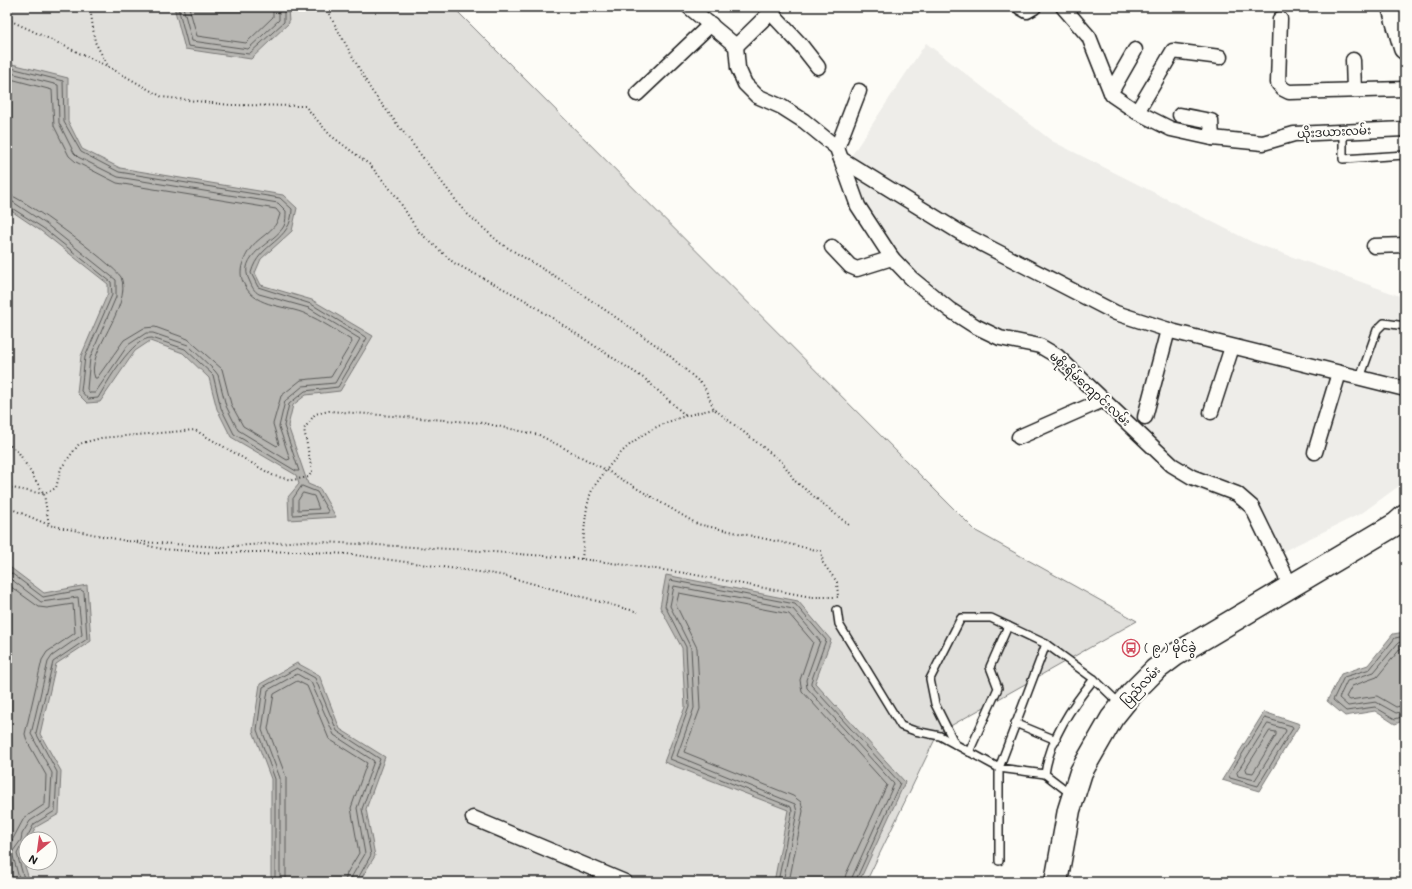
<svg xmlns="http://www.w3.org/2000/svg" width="1412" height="889" font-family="Mali,'Noto Sans Myanmar',sans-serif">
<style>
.built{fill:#eeede9}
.green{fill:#e0dfdb;stroke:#7e7e7c;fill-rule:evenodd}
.water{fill:#b7b6b2;stroke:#797876}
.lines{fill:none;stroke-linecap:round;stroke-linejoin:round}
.shore{stroke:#5a5a58;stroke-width:1}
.service-casing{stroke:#1c1c1c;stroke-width:10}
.minor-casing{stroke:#1c1c1c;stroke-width:17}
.trunk-casing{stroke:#1c1c1c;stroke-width:25}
.path{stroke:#1c1c1c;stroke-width:2;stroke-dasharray:1 3;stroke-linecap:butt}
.service{stroke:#fdfcf7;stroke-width:7}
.minor{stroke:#fdfcf7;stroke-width:14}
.trunk{stroke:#fdfcf7;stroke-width:22}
.labels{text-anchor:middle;stroke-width:4;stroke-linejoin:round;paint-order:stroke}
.street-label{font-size:12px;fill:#1c1c1c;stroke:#fdfcf7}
.poi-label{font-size:12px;fill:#1c1c1c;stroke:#fdfcf7;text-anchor:start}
</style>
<rect width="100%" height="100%" fill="#fdfcf7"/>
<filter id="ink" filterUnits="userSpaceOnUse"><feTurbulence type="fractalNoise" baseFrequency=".025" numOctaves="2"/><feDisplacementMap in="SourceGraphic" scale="8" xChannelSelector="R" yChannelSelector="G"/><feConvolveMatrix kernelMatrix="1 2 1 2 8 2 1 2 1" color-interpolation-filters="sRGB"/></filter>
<g filter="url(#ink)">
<path class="built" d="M 926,43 L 1052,141 L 1252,242 L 1405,298 L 1405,481 L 1403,483 L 1362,513 L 1267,559 L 1247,514 L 1233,503 L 1193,488 L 1169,474 L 1055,363 L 1036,352 L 1002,343 L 913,282 L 840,173 Z"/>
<path class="green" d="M 7,7 L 453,7 L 976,531 L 1137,621 L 938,733 L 866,882 L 7,882 ZM 26,839 L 50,839 L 50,863 L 26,863 Z"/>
<g class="water">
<path d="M 174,7 L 288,7 L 289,23 L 251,59 L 185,49 Z"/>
<path d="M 8,63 L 68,78 L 68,121 L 82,149 L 120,168 L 283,195 L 297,208 L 292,231 L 261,259 L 255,273 L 261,285 L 312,300 L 373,336 L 340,391 L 306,395 L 293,405 L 288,426 L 308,484 L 320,489 L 336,517 L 289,520 L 288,497 L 299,484 L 296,475 L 231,437 L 217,409 L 209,378 L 183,353 L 150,341 L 135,351 L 100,402 L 87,403 L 77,393 L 81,356 L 108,293 L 108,284 L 41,231 L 7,208 L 7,64 Z"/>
<path d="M 7,565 L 44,593 L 87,585 L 91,641 L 56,664 L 40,734 L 61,771 L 59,814 L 36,827 L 30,839 L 26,839 L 26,846 L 21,854 L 30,882 L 7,882 Z"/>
<path d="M 666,575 L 798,601 L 831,640 L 815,683 L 905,782 L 859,882 L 774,882 L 788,810 L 664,762 L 685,707 L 682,648 L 660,607 Z"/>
<path d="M 1405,632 L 1405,720 L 1395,724 L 1375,711 L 1345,716 L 1327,701 L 1341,674 L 1368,665 L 1393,634 Z"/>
<path d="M 297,663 L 319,675 L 340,729 L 385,757 L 366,809 L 375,856 L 359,882 L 272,882 L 271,877 L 271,779 L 253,731 L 260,684 Z"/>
<path d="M 1264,712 L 1300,724 L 1259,791 L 1222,780 Z"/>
</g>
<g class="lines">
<g class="shore">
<path d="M 178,7 L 188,46 L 249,54 L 284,22 L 284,7"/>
<path d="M 183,7 L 192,41 L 248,49 L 279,20 L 279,7"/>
<path d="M 189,7 L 197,36 L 246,43 L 273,17 L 273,7"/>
<path d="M 7,67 L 63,81 L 64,122 L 81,152 L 119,172 L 280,198 L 292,209 C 292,242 259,242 251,273 L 258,287 L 311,304 L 367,338 L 338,387 L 305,391 L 289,404 L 284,426 L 299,471 L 296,471 L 234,434 L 221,408 L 213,375 L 185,349 L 152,338 C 132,337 107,383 98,398 L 88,399 L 81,391 L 85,357 L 112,295 L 111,282 L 43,228 L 7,205"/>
<path d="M 7,72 L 58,85 L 59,123 L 74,153 L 78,157 L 118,177 L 278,203 L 286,211 C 286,215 286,222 284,226 C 275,243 235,255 250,282 C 252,287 254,291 259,294 L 309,308 L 360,339 L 335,383 L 303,386 L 285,401 L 279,427 L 290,459 L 287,460 L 238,430 L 226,406 L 218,375 L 215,371 L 188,345 L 153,333 L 146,333 L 128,345 L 95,393 L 90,393 L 87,389 L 90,358 L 116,297 L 116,280 L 46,224 L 13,202 L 7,200"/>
<path d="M 7,78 L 52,90 L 54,126 L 69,156 L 76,162 L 117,183 L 276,209 L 280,214 C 277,232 256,237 248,252 C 241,264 238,274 245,286 C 257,308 286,305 306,314 C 322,321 336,331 351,340 L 352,342 L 331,377 L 301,380 L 281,396 L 273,424 L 279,444 L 277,446 L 243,426 L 231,404 L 222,369 L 188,339 L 155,327 L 144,328 L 124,340 L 97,378 L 95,378 C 84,354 133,307 121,277 C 113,264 20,195 7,194"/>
<path d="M 302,486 L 317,492 L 328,511 L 328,513 L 293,515 L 293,499 Z"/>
<path d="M 303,493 L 314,496 L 319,509 L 298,510 L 298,501 Z"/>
<path d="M 7,570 L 43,597 L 81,590 L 84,592 L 87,639 L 53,662 L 36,733 L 57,772 L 55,811 L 34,824 L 26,839"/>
<path d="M 7,576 L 41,602 L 78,597 L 82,635 L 52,656 L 48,662 L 31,734 L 52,773 L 50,808 L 30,821 L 22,834 L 21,840 L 13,851 L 13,856 L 20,882"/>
<path d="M 7,584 L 39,607 L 47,608 L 73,604 L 75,633 L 47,652 L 42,660 L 25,734 L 27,741 L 46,775 L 45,804 L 24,818 L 7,850"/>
<path d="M 1405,636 L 1395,638 L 1370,669 L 1344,677 L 1333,700 L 1346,711 L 1375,707 L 1395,719 L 1405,716"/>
<path d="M 1405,641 L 1398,643 L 1374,672 L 1347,681 L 1339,698 L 1348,706 L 1376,702 L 1396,713 L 1405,711"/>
<path d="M 1405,647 L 1401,648 L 1377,677 L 1352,686 L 1346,697 L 1350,700 L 1377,696 L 1396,707 L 1405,705"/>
<path d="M 1265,718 L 1292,726 L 1293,728 L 1258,786 L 1230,778 L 1229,776 Z"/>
<path d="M 1268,724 L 1285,729 L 1286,731 L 1255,780 L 1238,776 L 1237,773 Z"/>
<path d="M 1270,731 L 1276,732 L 1276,735 L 1253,773 L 1247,772 L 1246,769 Z"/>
<path d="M 25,882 L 17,854 L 21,846 L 26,844"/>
<path d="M 275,882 L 275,779 L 257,730 L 263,687 L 297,668 L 315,678 L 337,731 L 380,759 L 362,809 L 371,855 L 356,882"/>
<path d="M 280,882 L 280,778 L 262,730 L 268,690 L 297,674 L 311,682 L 334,735 L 374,761 L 357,808 L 365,854 L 352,876 L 351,882"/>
<path d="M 286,882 L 286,777 L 268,729 L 274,694 L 297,681 L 307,686 L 329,739 L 367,763 L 351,808 L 359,853 L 347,873 L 345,882"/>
<path d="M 778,882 L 792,811 L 791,807 L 670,759 L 689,707 L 686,647 L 665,606 L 670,580 L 795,604 L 826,640 L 811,682 L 811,685 L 900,783 L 855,882"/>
<path d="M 783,882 L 797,812 L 795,804 L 677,756 L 694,708 L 691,648 L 670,606 L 674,586 L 793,609 L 820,641 L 806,680 L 807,688 L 894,784 L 850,882"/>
<path d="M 789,882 L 803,811 L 801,802 L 793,796 L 684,752 L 700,709 L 697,648 L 676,605 L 679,593 L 789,614 L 813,642 L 800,680 L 802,691 L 887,785 L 846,874 L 844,882"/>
</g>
<defs>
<g id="service">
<path d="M 1343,131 L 1343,159 L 1405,155"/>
<path d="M 1360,378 L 1377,330 L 1384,323 L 1405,326"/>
<path d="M 837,610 L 839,624 L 901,726 L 915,731 L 940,736 L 999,768 L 999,861"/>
<path d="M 1046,644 L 1094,679"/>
<path d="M 1015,723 L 1056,740"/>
<path d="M 955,744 L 935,704 L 930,679 L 961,618 L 991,618 L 1046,644 L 999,768 L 1045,774"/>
<path d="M 969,752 L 998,688 L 990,667 L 1008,626"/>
<path d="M 1071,794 L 1045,774 C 1050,738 1072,706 1094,679 L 1120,704"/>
</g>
<g id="minor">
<path d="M 689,7 L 736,46 L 738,68 L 745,84 L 757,96 L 782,107 L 804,121 L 837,148 L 858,206 L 892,258 L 912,279 L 950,310 L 975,326 L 1000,338 L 1040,346 L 1057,356 L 1172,465 L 1192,477 L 1237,494 L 1252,507 L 1291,587"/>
<path d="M 1020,7 L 1027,11 L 1034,7"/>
<path d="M 1063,7 L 1089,37 L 1112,95 L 1137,112 L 1171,129 L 1212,138 L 1263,143 L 1294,134 L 1405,129"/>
<path d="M 771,13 L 800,44 L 818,67"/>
<path d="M 1280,19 L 1278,83 L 1283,89 L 1289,92 L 1405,89"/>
<path d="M 736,46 L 776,7"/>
<path d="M 1353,60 L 1354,90"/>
<path d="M 1111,92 L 1135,50"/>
<path d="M 637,94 L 711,24"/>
<path d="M 1137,112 L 1173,51 L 1220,57"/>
<path d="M 1180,115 L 1211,121 L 1212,138"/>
<path d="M 837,148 L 859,91"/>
<path d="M 841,159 L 961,233 L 1116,313 L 1175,332 L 1405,389"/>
<path d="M 1374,246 L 1405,245"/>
<path d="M 832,247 L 850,266 L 857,269 L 892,258"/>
<path d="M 1211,412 L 1232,347"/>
<path d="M 1145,417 L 1168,330"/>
<path d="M 1019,437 L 1103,400"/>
<path d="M 1315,452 L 1339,373"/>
<path d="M 473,818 L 625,882"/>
</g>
<g id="trunk">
<path d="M 1393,7 L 1405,48"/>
<path d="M 1056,882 L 1069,810 L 1081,772 L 1112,718 L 1132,693 L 1155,670 L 1175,655 L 1396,524 L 1405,516"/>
</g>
</defs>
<use href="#service" class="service-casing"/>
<use href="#minor" class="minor-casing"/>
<use href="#trunk" class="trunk-casing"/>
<g class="path">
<path d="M 90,7 L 95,42 L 108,66"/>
<path d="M 325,7 L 371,90 L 464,211 L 500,243 L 566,283 L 663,350 L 704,386 L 714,409 L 782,462 L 795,481 L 850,526"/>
<path d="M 7,19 L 109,67 L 162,97 L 230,105 L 305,106 L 330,135 L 370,165 L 396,196 L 418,231 L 454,263 L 525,300 L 645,379 L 685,415"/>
<path d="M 7,443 L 19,453 L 44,494 L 49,525"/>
<path d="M 7,487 L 44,494 L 56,488 L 61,468 L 79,444 L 101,438 L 195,430 L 274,476 L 292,480 L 309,477 L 312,471 L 304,429 L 315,414 L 329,411 L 483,423 L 539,435 L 606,470 L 697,524 L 821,551 L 823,563 L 837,582 L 838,597"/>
<path d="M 7,507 L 49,525 L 126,541"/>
<path d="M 125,541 L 221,547 L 304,541 L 469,550 L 582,559 L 685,573 L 811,597 L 838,597"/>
<path d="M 133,542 L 162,549 L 215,553 L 297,551 L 347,554 L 501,575 L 638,612"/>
<path d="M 582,559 C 584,540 584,518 589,499 C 591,489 598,481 604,473 C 634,432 666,419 714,409"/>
</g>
<use href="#service" class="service"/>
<use href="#minor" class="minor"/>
<use href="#trunk" class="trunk"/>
</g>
</g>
<defs>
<symbol id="bus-ring" viewBox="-11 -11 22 22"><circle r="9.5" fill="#fdfcf7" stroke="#d1495b" stroke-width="1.5"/><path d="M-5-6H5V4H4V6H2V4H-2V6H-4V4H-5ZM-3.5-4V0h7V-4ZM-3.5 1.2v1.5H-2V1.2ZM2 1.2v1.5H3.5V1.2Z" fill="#d1495b"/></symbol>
</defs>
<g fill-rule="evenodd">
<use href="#bus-ring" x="1121" y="638" width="20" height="20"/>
</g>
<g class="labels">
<g class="street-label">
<text transform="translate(1334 132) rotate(-3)" y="4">ယိုးဒယားလမ်း</text>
<text transform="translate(1090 389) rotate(42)" y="4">မစိုးရိမ်ကျောင်းလမ်း</text>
<text transform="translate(1141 686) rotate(-46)" y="4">ပြည်လမ်း</text>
</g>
<g class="poi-label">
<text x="1144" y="652">( ၉ ) မိုင်ခွဲ</text>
</g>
</g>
<rect width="1412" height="889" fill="none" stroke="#fdfcf7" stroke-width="24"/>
<rect x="12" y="12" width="1388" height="865" fill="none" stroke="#1c1c1c" stroke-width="1.5" filter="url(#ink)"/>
<g transform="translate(38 851) rotate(209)"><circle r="19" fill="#fdfcf7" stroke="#a3a29f"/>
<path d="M0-3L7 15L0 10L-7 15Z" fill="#d1495b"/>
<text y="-6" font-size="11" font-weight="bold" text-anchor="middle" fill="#1c1c1c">N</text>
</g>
</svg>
